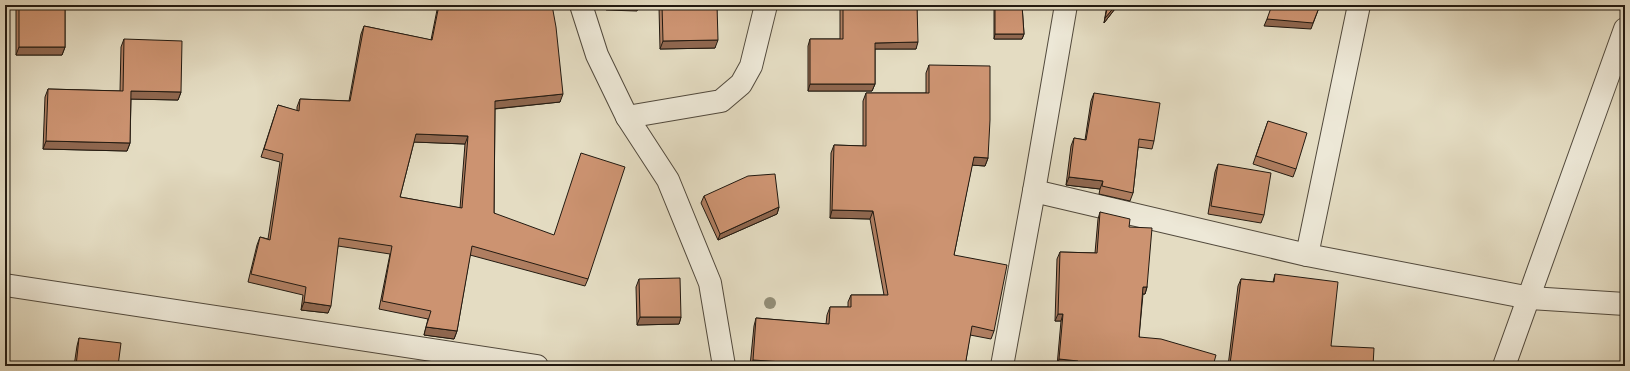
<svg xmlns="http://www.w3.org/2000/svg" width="1630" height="371" font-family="'IM FELL DW Pica',serif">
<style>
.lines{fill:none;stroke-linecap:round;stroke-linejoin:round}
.minor-casing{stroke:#524a3d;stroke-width:24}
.minor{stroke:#ede8d7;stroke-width:22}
.tree{fill:#928d76}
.wall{fill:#af7e61;stroke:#221a11;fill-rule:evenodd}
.shaded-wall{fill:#8f674f;stroke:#221a11}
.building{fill:#cc9371;stroke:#221a11;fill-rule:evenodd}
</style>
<rect width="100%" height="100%" fill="#e4dcc2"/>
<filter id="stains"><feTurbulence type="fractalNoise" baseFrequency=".005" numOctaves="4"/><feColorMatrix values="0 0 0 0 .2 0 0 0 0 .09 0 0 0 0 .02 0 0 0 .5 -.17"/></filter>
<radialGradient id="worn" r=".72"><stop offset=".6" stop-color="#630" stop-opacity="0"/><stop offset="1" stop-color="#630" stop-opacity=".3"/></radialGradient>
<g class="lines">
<defs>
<g id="minor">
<path d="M 581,5 L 597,55 L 627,117 L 668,180 L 710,283 L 724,366"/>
<path d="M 627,117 L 721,101 L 741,84 L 751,66 L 766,5"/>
<path d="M 1034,191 L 1307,255 L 1530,298 L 1625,304"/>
<path d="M 1307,255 L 1359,5"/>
<path d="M 5,285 L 537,366"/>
<path d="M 1002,366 L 1034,191 L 1066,5"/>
<path d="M 1504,366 L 1625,29"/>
</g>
</defs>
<use href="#minor" class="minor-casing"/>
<use href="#minor" class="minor"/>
</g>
<circle class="tree" cx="770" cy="303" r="6"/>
<g class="wall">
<path d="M 16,5 L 65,5 L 65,47 L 62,55 L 16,55 Z"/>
<path d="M 438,5 L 552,5 L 560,102 L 495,109 L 494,213 L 588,279 L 585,286 L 470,255 L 457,331 L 454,339 L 424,335 L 428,319 L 379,309 L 390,254 L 338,246 L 328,313 L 301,310 L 303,295 L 248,282 L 257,245 L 260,237 L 268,239 L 280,162 L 261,157 L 278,105 L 297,111 L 297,107 L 300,99 L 349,101 L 361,34 L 364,26 L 431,40 ZM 414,142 L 465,144 L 460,208 L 400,197 Z"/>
<path d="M 659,5 L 717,5 L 715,48 L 660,49 L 659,7 Z"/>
<path d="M 840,5 L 917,5 L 916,49 L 875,49 L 875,84 L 872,91 L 808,91 L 808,46 L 810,39 L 840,39 Z"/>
<path d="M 994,5 L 1022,5 L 1024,34 L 1022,39 L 994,39 Z"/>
<path d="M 1107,5 L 1118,5 L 1104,23 Z"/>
<path d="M 124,39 L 181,92 L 178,100 L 131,99 L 130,143 L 127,151 L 43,149 L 45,97 L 48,89 L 120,91 L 121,47 Z"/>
<path d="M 929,65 L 988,158 L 985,166 L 972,165 L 954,255 L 994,331 L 991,339 L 970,335 L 965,366 L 750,366 L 754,326 L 756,318 L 826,324 L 827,315 L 830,307 L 848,307 L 848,302 L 851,295 L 884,295 L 870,219 L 830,218 L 831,153 L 834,145 L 863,146 L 863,101 L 866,93 L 926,93 L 926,73 Z"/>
<path d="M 1094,93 L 1154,141 L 1152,149 L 1138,147 L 1133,193 L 1130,201 L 1099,194 L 1100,189 L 1066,185 L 1071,146 L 1074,138 L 1085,140 L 1091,101 Z"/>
<path d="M 1268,121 L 1296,169 L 1293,177 L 1253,164 Z"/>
<path d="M 1218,164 L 1264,215 L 1261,223 L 1208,214 L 1215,172 Z"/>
<path d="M 704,196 L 779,207 L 777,214 L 718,240 L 701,203 Z"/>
<path d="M 1100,212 L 1129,227 L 1147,287 L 1145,294 L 1143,294 L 1139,337 L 1213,366 L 1057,366 L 1061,321 L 1055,321 L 1057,259 L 1060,252 L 1095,253 L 1098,219 Z"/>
<path d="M 1275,274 L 1331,346 L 1373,366 L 1228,366 L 1238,286 L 1241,279 L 1273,282 Z"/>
<path d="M 639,279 L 681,317 L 679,324 L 637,325 L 636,287 Z"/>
<path d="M 79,338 L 118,366 L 74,366 L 77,346 Z"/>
</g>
<g class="shaded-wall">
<path d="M 1116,5 L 1118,5 L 1104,23 L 1105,18 Z"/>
<path d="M 1320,5 L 1311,29 L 1264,26 L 1267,19 Z"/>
<path d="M 608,6 L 639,7 L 637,11 L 606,10 Z"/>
<path d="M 995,34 L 1024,34 L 1022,39 L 994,39 Z"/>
<path d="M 718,40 L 715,48 L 660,49 L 663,41 Z"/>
<path d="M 918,42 L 916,49 L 872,49 L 875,43 Z"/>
<path d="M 19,47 L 65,47 L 62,55 L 16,55 Z"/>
<path d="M 810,84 L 875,84 L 872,91 L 808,91 Z"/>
<path d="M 131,91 L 181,92 L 178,100 L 128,99 Z"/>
<path d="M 563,94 L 560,102 L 492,109 L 495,101 Z"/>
<path d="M 416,134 L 468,136 L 465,144 L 413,142 Z"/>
<path d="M 46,141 L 130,143 L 127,151 L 43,149 Z"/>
<path d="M 974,157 L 988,158 L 985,166 L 971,165 Z"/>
<path d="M 1069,177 L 1103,181 L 1100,189 L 1066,185 Z"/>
<path d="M 779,207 L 777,214 L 718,240 L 720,234 Z"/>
<path d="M 832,210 L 873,211 L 870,219 L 830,218 Z"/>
<path d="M 1143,287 L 1147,287 L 1145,294 L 1141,294 Z"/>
<path d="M 304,302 L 331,306 L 328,313 L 301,310 Z"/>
<path d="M 1058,314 L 1063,314 L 1061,321 L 1055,321 Z"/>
<path d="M 640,317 L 681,317 L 679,324 L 637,325 Z"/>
<path d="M 426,327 L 457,331 L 454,339 L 424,335 Z"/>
<path d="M 1059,359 L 1078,361 L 1076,366 L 1057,366 Z"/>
<path d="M 753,360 L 843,366 L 751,366 Z"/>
<path d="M 1230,364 L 1264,366 L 1230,366 Z"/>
</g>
<g class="building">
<rect x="19" y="5" width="46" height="42"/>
<path d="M 439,5 L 552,5 L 556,27 L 563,94 L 495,101 L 494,213 L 554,235 L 581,153 L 625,167 L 588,279 L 472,246 L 457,331 L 426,327 L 431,311 L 382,301 L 392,246 L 339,238 L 331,306 L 304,302 L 306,287 L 251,274 L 260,237 L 270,240 L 283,154 L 264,149 L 278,105 L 299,111 L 300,99 L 350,101 L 364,26 L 432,40 ZM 416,134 L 468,136 L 462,208 L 400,197 Z"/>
<path d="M 608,5 L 639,5 L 639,7 L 608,6 Z"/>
<path d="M 662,5 L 717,5 L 718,40 L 663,41 Z"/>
<path d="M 843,5 L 917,5 L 918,42 L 875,43 L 875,84 L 810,84 L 810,39 L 843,39 Z"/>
<path d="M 995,5 L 1022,5 L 1024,34 L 995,34 Z"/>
<path d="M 1108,5 L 1116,5 L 1105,18 Z"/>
<path d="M 1272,5 L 1320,5 L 1313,23 L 1267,19 Z"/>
<path d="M 124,39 L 182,41 L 181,92 L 131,91 L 130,143 L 46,141 L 48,89 L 123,91 Z"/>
<path d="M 929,65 L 990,66 L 990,120 L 988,158 L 974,157 L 954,255 L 1007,265 L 994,331 L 972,326 L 965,366 L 843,366 L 753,360 L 756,318 L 829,324 L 830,307 L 851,307 L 851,295 L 888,295 L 873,211 L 832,210 L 834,145 L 866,146 L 866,93 L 929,93 Z"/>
<path d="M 1094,93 L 1160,103 L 1154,141 L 1139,139 L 1133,193 L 1102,186 L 1103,181 L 1069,177 L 1074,138 L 1086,140 Z"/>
<path d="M 1268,121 L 1307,133 L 1296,169 L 1256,156 Z"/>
<path d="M 1218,164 L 1271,173 L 1264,215 L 1211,206 Z"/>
<path d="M 775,174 L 779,207 L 720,234 L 704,196 L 748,176 Z"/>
<path d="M 1100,212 L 1130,219 L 1129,227 L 1152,228 L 1147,287 L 1143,287 L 1139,337 L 1161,339 L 1216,355 L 1213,366 L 1077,366 L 1078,361 L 1059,359 L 1063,314 L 1058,314 L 1060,252 L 1097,253 Z"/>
<path d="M 1275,274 L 1338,282 L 1331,346 L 1374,348 L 1373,366 L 1264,366 L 1230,364 L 1241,279 L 1274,282 Z"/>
<path d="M 680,278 L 681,317 L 640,317 L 639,279 Z"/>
<path d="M 79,338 L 121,343 L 118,366 L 76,366 Z"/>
</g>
<rect width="1630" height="371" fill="none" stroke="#e4dcc2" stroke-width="20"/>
<rect x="6" y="6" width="1618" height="359" fill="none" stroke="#221a11" stroke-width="2"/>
<rect x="10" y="10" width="1610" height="351" fill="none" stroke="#221a11"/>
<rect width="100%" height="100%" filter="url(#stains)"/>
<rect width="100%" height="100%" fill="url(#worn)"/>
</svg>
